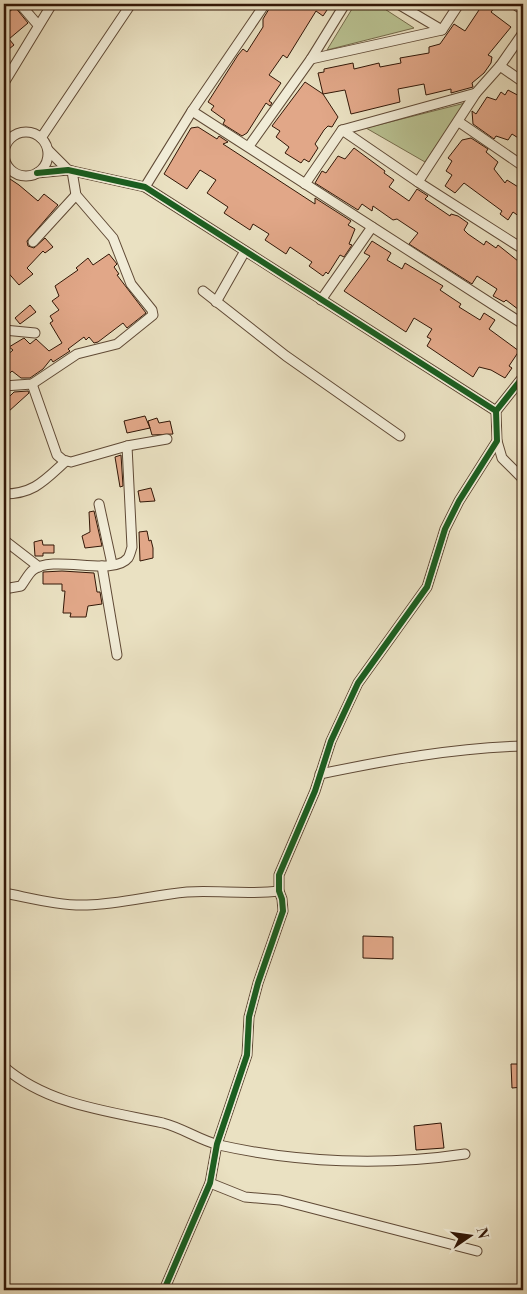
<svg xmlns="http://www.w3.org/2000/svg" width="527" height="1294" font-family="'Libre Bodoni',serif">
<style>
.green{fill:#b9c292;stroke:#766c4c}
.building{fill:#e1a788;stroke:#321707}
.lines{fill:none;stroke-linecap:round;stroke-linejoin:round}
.minor-casing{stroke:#604a36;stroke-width:11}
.minor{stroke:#f1ecd7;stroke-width:9}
.cycleway-casing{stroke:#f1ecd7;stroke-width:9}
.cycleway{stroke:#1b5e20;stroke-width:6}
</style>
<rect width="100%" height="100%" fill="#eae1c2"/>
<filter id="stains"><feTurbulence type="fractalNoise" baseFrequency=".004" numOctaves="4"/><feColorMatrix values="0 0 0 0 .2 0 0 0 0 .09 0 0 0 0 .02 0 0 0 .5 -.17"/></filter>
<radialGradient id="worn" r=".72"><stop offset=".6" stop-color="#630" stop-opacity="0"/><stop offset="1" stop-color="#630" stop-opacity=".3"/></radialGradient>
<g class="green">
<path d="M 355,4 L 377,4 L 414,28 L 327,50 Z"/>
<path d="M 465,103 L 425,162 L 366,128 Z"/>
</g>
<g class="building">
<path d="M 272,4 L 331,4 L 323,16 L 316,11 L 287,58 L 283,55 L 269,75 L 281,83 L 269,101 L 272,103 L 270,106 L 266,103 L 247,133 L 242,136 L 223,124 L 225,120 L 211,110 L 214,106 L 208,102 L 238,55 L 243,49 L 247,52 L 263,27 L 263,19 Z"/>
<path d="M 483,4 L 495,7 L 491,12 L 511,27 L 488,55 L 492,57 L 491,63 L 484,73 L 472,83 L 473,87 L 451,93 L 451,89 L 426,95 L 424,84 L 398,89 L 400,102 L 351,114 L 345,90 L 323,94 L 318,73 L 324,72 L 324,69 L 353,63 L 354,69 L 379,63 L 380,67 L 401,63 L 400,58 L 429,53 L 429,47 L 440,44 L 454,24 L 465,31 Z"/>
<path d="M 15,7 L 28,23 L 9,39 L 14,45 L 4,53 L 4,16 Z"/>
<path d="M 305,82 L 323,94 L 338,117 L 332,127 L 328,126 L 324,130 L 315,144 L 318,148 L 309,162 L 304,159 L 301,163 L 285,153 L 289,147 L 276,137 L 280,131 L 272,126 Z"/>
<path d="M 508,90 L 523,98 L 523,141 L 512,134 L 508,140 L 496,136 L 494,139 L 473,124 L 472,111 L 476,114 L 487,97 L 496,100 L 501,92 L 505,95 Z"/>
<path d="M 198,127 L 217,139 L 219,136 L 228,142 L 223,144 L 315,204 L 315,198 L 351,221 L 348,225 L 355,229 L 349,244 L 352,245 L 344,257 L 340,255 L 328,274 L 326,272 L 323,276 L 309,266 L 312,262 L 290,247 L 286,254 L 265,240 L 269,234 L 253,224 L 250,230 L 224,213 L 228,207 L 207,193 L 216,180 L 200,170 L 187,189 L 164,174 L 191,128 Z"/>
<path d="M 471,138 L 488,149 L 486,152 L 498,162 L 494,169 L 505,183 L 507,180 L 523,190 L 523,219 L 513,212 L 508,220 L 500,214 L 502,211 L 464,183 L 455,193 L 445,186 L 452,175 L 446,171 L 452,161 L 448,158 L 462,140 Z"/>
<path d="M 354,148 L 385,171 L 384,173 L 394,180 L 389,187 L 409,201 L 417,189 L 428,196 L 425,199 L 450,216 L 451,214 L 458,216 L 468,223 L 464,230 L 468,234 L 484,245 L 486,241 L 496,248 L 498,245 L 523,265 L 523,313 L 506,300 L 504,302 L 493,296 L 497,289 L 477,276 L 472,284 L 409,244 L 418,233 L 397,219 L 393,220 L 373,206 L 372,211 L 362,204 L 358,210 L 315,183 L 322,171 L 326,173 L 338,156 L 345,159 Z"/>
<path d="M 4,175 L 19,185 L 38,201 L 44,194 L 58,205 L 27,241 L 28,246 L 34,248 L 45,238 L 53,247 L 45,253 L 43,251 L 27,268 L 33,274 L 19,285 L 4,268 Z"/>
<path d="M 372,241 L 391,253 L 387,260 L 402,269 L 405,263 L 443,286 L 440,290 L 461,304 L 459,307 L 480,320 L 484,313 L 495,320 L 489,329 L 519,351 L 509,366 L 512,368 L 505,378 L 491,370 L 479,367 L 473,377 L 427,346 L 431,339 L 427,337 L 432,329 L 414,318 L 406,332 L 344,291 L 370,256 L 364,253 Z"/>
<path d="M 109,254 L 117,264 L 114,267 L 119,274 L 117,275 L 146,313 L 127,328 L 123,323 L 98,342 L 94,343 L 89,337 L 86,340 L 84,337 L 68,349 L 70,351 L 53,362 L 51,359 L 43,369 L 30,378 L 21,378 L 12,371 L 8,375 L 4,371 L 4,358 L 13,350 L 9,347 L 24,338 L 30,344 L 36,339 L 49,351 L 62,343 L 50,323 L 53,321 L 50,316 L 59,310 L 52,301 L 59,296 L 55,286 L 78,270 L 76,268 L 88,258 L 93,265 Z"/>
<path d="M 30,305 L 36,312 L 20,324 L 15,318 Z"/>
<path d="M 28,391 L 29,393 L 8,412 L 4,407 L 4,402 L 14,392 Z"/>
<path d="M 145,416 L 150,428 L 148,421 L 157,418 L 159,423 L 170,421 L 173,434 L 152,435 L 150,428 L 127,433 L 124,421 Z"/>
<path d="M 121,455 L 123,486 L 120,487 L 115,457 Z"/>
<path d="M 151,488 L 155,501 L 140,502 L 138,491 Z"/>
<path d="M 94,511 L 102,546 L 85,548 L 82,536 L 90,532 L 89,512 Z"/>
<path d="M 147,531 L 149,541 L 151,540 L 153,548 L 153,558 L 140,561 L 139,532 Z"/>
<path d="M 42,540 L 43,545 L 54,545 L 54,553 L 43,553 L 43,556 L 35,556 L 34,542 Z"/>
<path d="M 62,571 L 94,573 L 97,592 L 100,592 L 102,604 L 88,606 L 86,617 L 70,617 L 71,613 L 63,613 L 65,591 L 62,591 L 62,584 L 43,584 L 43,572 Z"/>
<path d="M 363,936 L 393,937 L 393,959 L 363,958 Z"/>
<path d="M 511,1064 L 523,1064 L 523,1087 L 512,1088 Z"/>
<path d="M 441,1123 L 444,1148 L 416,1150 L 414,1126 Z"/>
</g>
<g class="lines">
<defs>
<g id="minor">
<path d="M 20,4 L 38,25"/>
<path d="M 398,4 L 442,30"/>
<path d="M 514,4 L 523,10"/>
<path d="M 311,59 L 442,30 L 459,4"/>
<path d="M 500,66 L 523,82"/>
<path d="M 4,83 L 52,4"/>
<path d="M 192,111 L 523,324"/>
<path d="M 459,122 L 523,166"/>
<path d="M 342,130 L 418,182 L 523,249"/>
<circle cx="26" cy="154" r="22"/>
<path d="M 41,138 L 131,4"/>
<path d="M 249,146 L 311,59 L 345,4"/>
<path d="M 48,150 L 68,170"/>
<path d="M 37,173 L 68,170 L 145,187 L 496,411"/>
<path d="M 418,182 L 476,93 L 500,66 L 523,33"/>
<path d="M 305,184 L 342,130 L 476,93"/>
<path d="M 145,187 L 192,111 L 265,4"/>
<path d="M 33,242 L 76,195"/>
<path d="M 203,291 L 286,356 L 400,436"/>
<path d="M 321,300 L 372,227"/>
<path d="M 216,302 L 245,251"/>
<path d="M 4,330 L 35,333"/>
<path d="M 32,384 L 57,455 L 63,460 L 71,462 L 127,446 L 167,439"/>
<path d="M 4,386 L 32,384 L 77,354 L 117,344 L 153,315 L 152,310 L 131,284 L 113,238 L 76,195 L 72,171"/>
<path d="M 497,441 L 502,458 L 523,479"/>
<path d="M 4,494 C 34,494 45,480 66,461"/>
<path d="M 99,504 L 112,564"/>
<path d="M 4,540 L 39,567"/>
<path d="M 102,566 L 117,655"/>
<path d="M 4,589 L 21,586 C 25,581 28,574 33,570 C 53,554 113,577 128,558 C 130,555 131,550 132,547 L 127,446"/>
<path d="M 320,774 C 388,760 454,748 523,746"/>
<path d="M 4,893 C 31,898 60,906 87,905 C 121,904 153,895 187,892 C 217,890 248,895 279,891"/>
<path d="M 4,1067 C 48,1105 108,1111 163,1123 C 183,1128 199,1140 219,1145 C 299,1163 385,1166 465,1154"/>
<path d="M 210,1183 L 245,1197 L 280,1200 L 477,1251"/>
<path d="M 164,1290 L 210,1183 L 217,1144 L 247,1055 L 249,1017 L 258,983 L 283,911 L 282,899 L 279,891 L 279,875 L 315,791 L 331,741 L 358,683 L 427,587 L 445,529 L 459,501 L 497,441 L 496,411 L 523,377"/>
</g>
</defs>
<use href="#minor" class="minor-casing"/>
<use href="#minor" class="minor"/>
<defs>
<g id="cycleway">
<path d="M 37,173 L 68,170 L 145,187 L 496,411"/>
<path d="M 164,1290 L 210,1183 L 217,1144 L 247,1055 L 249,1017 L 258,983 L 283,911 L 282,899 L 279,891 L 279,875 L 315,791 L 331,741 L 358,683 L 427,587 L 445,529 L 459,501 L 497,441 L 496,411 L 523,377"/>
</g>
</defs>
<use href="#cycleway" class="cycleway-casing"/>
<use href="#cycleway" class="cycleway"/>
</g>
<rect width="527" height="1294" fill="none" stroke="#eae1c2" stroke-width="20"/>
<rect x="5" y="5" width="517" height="1284" fill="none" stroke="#321707" stroke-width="2.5"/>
<rect x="10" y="10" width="507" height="1274" fill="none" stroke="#321707"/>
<g transform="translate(470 1236) rotate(77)" stroke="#f1ecd7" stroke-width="4" paint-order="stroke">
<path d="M0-4L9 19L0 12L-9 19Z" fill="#321707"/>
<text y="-8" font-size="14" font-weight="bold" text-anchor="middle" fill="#321707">N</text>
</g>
<rect width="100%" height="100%" filter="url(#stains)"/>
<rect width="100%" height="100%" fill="url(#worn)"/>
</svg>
